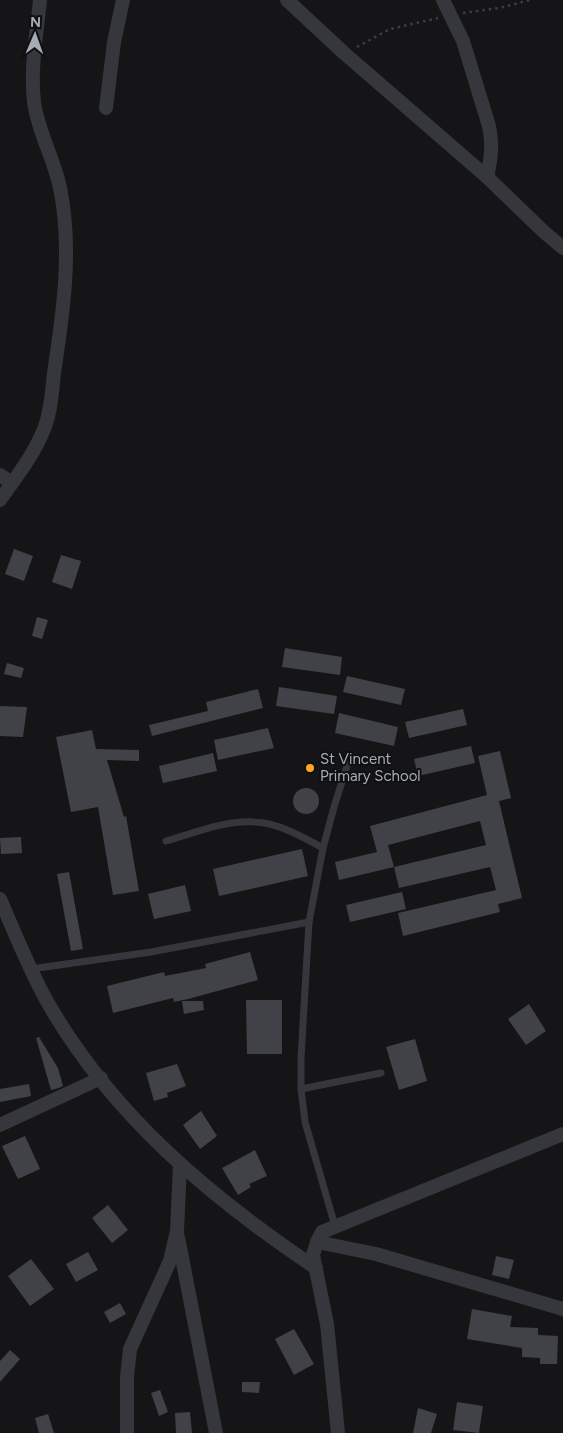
<svg xmlns="http://www.w3.org/2000/svg" width="563" height="1433" font-family="Figtree,sans-serif">
<style>
.building{fill:#404247}
.lines{fill:none;stroke-linecap:round;stroke-linejoin:round}
.path{stroke:#3b3e43;stroke-width:2.5;stroke-dasharray:2.5 4;stroke-linecap:butt}
.service{stroke:#35373c;stroke-width:7}
.minor{stroke:#35373c;stroke-width:14}
.poi-dot{fill:#ffa524;stroke:#101012;stroke-width:2}
.labels{text-anchor:middle;stroke-width:4;stroke-linejoin:round;paint-order:stroke}
.poi-label{font-size:15px;fill:#a5acb8;stroke:#101012;text-anchor:start}
</style>
<rect width="100%" height="100%" fill="#151517"/>
<g class="building">
<path d="M 14,549 L 33,556 L 24,581 L 5,574 Z"/>
<path d="M 61,555 L 81,561 L 72,589 L 52,582 Z"/>
<path d="M 37,617 L 48,620 L 42,639 L 32,636 Z"/>
<path d="M 285,648 L 342,657 L 340,675 L 282,667 Z"/>
<path d="M 7,663 L 24,668 L 21,678 L 4,674 Z"/>
<path d="M 347,676 L 405,689 L 401,705 L 343,692 Z"/>
<path d="M 279,687 L 337,696 L 334,714 L 276,706 Z"/>
<path d="M 258,689 L 263,708 L 152,736 L 149,725 L 208,711 L 206,702 Z"/>
<path d="M 0,706 L 27,707 L 23,737 L 0,736 Z"/>
<path d="M 463,709 L 467,725 L 409,738 L 405,722 Z"/>
<path d="M 339,713 L 398,727 L 394,746 L 335,733 Z"/>
<path d="M 268,728 L 274,748 L 218,760 L 214,740 Z"/>
<path d="M 92,730 L 96,749 L 139,750 L 139,761 L 107,760 L 124,817 L 126,816 L 139,891 L 113,895 L 98,807 L 71,812 L 56,737 Z"/>
<path d="M 471,746 L 475,763 L 418,776 L 414,759 Z"/>
<path d="M 500,751 L 511,798 L 499,801 L 522,898 L 498,904 L 500,912 L 403,936 L 398,913 L 496,890 L 490,867 L 399,888 L 394,867 L 486,845 L 480,821 L 388,845 L 394,867 L 339,880 L 335,862 L 377,852 L 370,826 L 487,795 L 478,756 Z"/>
<path d="M 213,753 L 217,771 L 163,783 L 159,766 Z"/>
<circle cx="306" cy="801" r="13"/>
<path d="M 21,837 L 22,853 L 1,854 L 0,838 Z"/>
<path d="M 302,849 L 308,876 L 219,896 L 213,869 Z"/>
<path d="M 69,872 L 83,949 L 71,951 L 57,874 Z"/>
<path d="M 185,885 L 191,911 L 154,919 L 148,894 Z"/>
<path d="M 402,892 L 406,909 L 350,922 L 346,905 Z"/>
<path d="M 250,952 L 258,980 L 188,999 L 174,1002 L 173,998 L 113,1013 L 107,986 L 164,972 L 165,976 L 206,968 L 205,964 Z"/>
<path d="M 246,1000 L 282,1000 L 282,1054 L 247,1054 Z"/>
<path d="M 182,1001 L 203,1001 L 204,1010 L 184,1014 Z"/>
<path d="M 529,1004 L 546,1031 L 526,1045 L 508,1019 Z"/>
<path d="M 39,1037 L 58,1068 L 63,1086 L 59,1088 L 51,1090 L 36,1038 Z"/>
<path d="M 415,1039 L 427,1081 L 399,1090 L 386,1047 Z"/>
<path d="M 177,1064 L 186,1086 L 167,1093 L 168,1097 L 154,1101 L 146,1073 Z"/>
<path d="M 29,1084 L 31,1096 L 0,1102 L 0,1089 Z"/>
<path d="M 201,1111 L 217,1136 L 200,1149 L 183,1125 Z"/>
<path d="M 25,1136 L 40,1169 L 18,1179 L 2,1146 Z"/>
<path d="M 255,1150 L 267,1176 L 249,1184 L 251,1187 L 238,1195 L 222,1168 Z"/>
<path d="M 108,1205 L 128,1230 L 112,1243 L 92,1218 Z"/>
<path d="M 88,1252 L 98,1270 L 76,1282 L 66,1264 Z"/>
<path d="M 496,1256 L 514,1260 L 509,1279 L 492,1275 Z"/>
<path d="M 31,1259 L 54,1289 L 30,1306 L 8,1276 Z"/>
<path d="M 120,1303 L 126,1314 L 110,1323 L 104,1312 Z"/>
<path d="M 472,1309 L 512,1316 L 510,1327 L 538,1328 L 538,1335 L 558,1336 L 557,1364 L 540,1364 L 540,1358 L 522,1357 L 522,1348 L 467,1339 Z"/>
<path d="M 294,1329 L 314,1364 L 294,1375 L 275,1339 Z"/>
<path d="M 10,1350 L 20,1359 L 0,1382 L 0,1361 Z"/>
<path d="M 242,1382 L 260,1382 L 259,1393 L 242,1392 Z"/>
<path d="M 160,1390 L 168,1412 L 159,1416 L 151,1393 Z"/>
<path d="M 457,1402 L 483,1406 L 479,1433 L 453,1430 Z"/>
<path d="M 418,1408 L 437,1414 L 431,1433 L 413,1433 Z"/>
<path d="M 190,1412 L 192,1433 L 176,1433 L 175,1413 Z"/>
<path d="M 48,1414 L 54,1433 L 39,1433 L 35,1418 Z"/>
</g>
<g class="lines">
<g class="path">
<path d="M 463,13 L 499,8 L 530,0"/>
<path d="M 357,47 L 390,29 L 438,18"/>
</g>
<g class="service">
<path d="M 166,841 C 194,833 225,820 255,822 C 279,823 303,837 323,848"/>
<path d="M 31,969 L 151,952 L 309,922"/>
<path d="M 301,1089 L 381,1073"/>
<path d="M 335,1226 L 305,1122 L 301,1089 L 301,1058 L 309,922 L 323,848 L 334,807 L 348,763"/>
</g>
<g class="minor">
<path d="M 287,0 L 344,53 L 487,177 L 544,232 L 563,248"/>
<path d="M 443,0 L 463,41 L 489,126 C 493,145 491,159 487,177"/>
<path d="M 106,108 L 114,42 L 123,0"/>
<path d="M 0,475 L 12,483"/>
<path d="M 0,500 C 16,477 34,455 44,429 C 51,412 52,391 54,373 C 63,313 72,253 61,193 C 56,162 38,133 34,102 C 30,68 37,33 40,0"/>
<path d="M 0,899 C 15,933 29,970 48,1003 C 112,1115 210,1197 316,1268"/>
<path d="M 0,1125 L 101,1078"/>
<path d="M 178,1237 L 216,1433"/>
<path d="M 317,1242 L 376,1254 L 563,1309"/>
<path d="M 127,1433 L 127,1377 L 130,1349 L 170,1261 L 177,1231 L 180,1164"/>
<path d="M 338,1433 L 327,1324 L 313,1255 L 317,1242 L 322,1232 L 563,1134"/>
</g>
</g>
<circle class="poi-dot" cx="310" cy="768" r="5"/>
<g class="labels">
<g class="poi-label">
<text x="320" y="764">St Vincent<tspan x="320" dy="17">Primary School</tspan></text>
</g>
</g>
<g transform="translate(35 35) rotate(2)" stroke="#101012" stroke-width="4" paint-order="stroke">
<path d="M0-4L9 19L0 12L-9 19Z" fill="#a5acb8"/>
<text y="-8" font-size="14" font-weight="bold" text-anchor="middle" fill="#a5acb8">N</text>
</g>
</svg>
